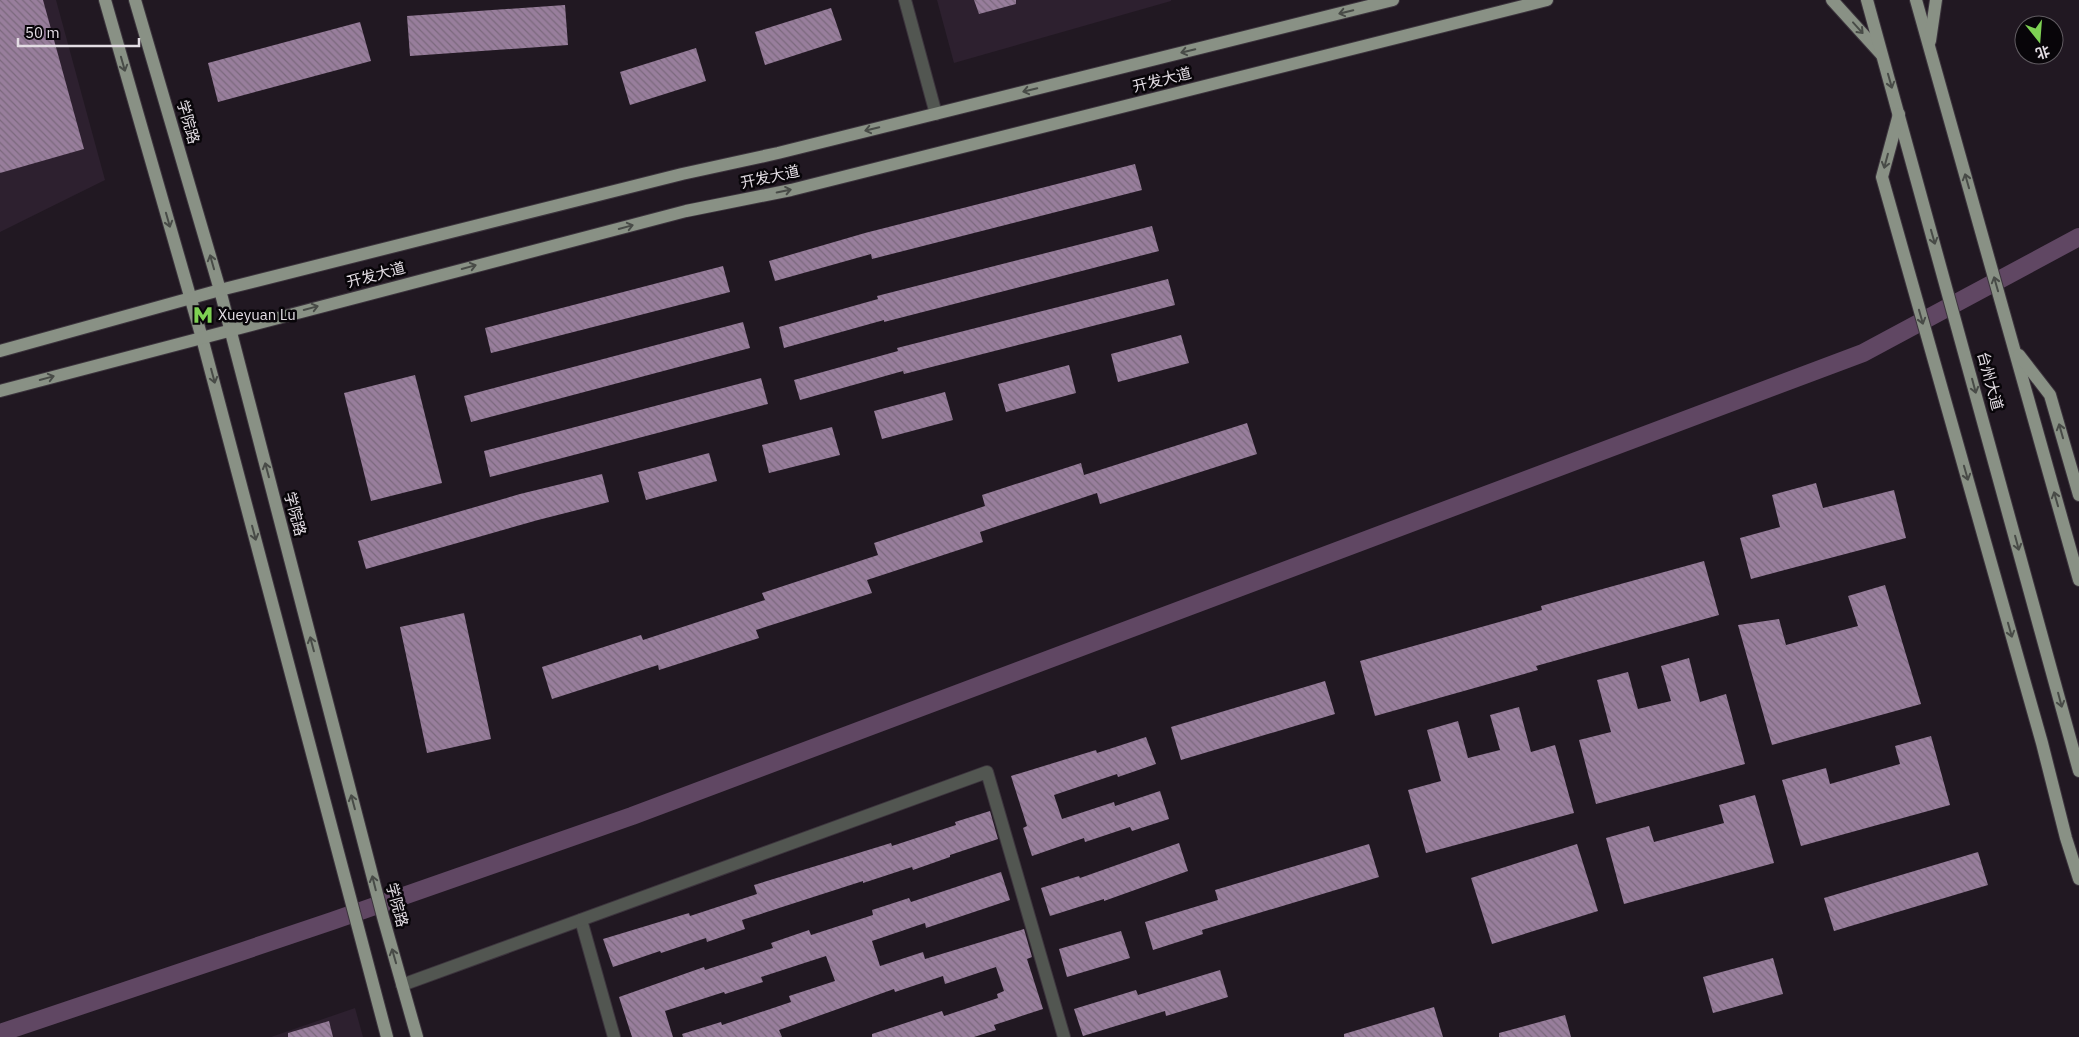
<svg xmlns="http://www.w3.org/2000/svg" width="2079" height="1037" font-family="'IBM Plex Sans','Noto Sans SC',sans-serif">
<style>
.built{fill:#2d202f}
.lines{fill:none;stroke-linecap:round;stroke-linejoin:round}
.canal{stroke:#604763;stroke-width:18}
.building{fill:url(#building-back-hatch)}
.minor-casing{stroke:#3c343d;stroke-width:14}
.major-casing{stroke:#3c343d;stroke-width:14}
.minor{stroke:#525651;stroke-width:12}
.major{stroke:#899185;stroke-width:12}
.oneway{stroke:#484b47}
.labels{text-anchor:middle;stroke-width:5;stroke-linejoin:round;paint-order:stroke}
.street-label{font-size:15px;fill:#e3dde4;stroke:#080509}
.poi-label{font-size:15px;fill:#e3dde4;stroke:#080509;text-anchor:start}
</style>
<defs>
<pattern id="building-back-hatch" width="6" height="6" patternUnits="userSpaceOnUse" patternTransform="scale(1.25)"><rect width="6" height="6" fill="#987e9c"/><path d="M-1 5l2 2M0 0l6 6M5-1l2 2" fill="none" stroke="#7b697d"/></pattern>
</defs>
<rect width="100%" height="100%" fill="#211822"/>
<g class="built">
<path d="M 0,0 L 56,0 L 105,180 L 0,232 Z"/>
<path d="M 937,0 L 1171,0 L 1171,1 L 954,63 Z"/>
<path d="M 355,1008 L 363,1037 L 271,1037 Z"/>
</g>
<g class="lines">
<path class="canal" d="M 0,1033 L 332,921 L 632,816 L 1863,353 L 2079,237"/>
</g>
<g class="building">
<path d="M 0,0 L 43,0 L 84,149 L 0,173 Z"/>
<path d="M 974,0 L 1016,0 L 1016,4 L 979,14 Z"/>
<path d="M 565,5 L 568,45 L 410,56 L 407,16 Z"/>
<path d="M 831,8 L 842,40 L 765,65 L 755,32 Z"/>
<path d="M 360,22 L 371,61 L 218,102 L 208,63 Z"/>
<path d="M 696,48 L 706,81 L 630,105 L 620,72 Z"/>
<path d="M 1135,164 L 1142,190 L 872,259 L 871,254 L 775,281 L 769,261 L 865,233 Z"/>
<path d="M 1152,226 L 1159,251 L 884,322 L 884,320 L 784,348 L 779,327 L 878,299 L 877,296 Z"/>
<path d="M 723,266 L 730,292 L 491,353 L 485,328 Z"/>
<path d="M 1168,279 L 1175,305 L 904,374 L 903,371 L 800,400 L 794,380 L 898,351 L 897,348 Z"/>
<path d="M 743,322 L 750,348 L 471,422 L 464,396 Z"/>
<path d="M 1181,335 L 1189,363 L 1118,382 L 1111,354 Z"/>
<path d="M 1069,365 L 1076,393 L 1006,412 L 998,384 Z"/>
<path d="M 415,375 L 442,483 L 371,501 L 344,393 Z"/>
<path d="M 761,378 L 768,404 L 490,477 L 484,451 Z"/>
<path d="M 945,392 L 953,420 L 882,439 L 874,411 Z"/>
<path d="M 1247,423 L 1257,454 L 1100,504 L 1097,493 L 980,532 L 983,542 L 867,580 L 872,593 L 756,630 L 759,638 L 659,670 L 658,665 L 552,699 L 542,667 L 641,635 L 643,640 L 765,600 L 762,593 L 878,555 L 874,543 L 985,506 L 982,495 L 1081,463 L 1084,475 Z"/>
<path d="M 832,427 L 840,455 L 769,473 L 762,445 Z"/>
<path d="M 709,453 L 717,481 L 646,500 L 638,472 Z"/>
<path d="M 602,474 L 609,502 L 538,520 L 366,569 L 358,541 L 520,494 Z"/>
<path d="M 1816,483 L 1823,508 L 1894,490 L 1906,538 L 1751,579 L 1740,538 L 1780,527 L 1772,495 Z"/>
<path d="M 1704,561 L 1719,615 L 1536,666 L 1538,670 L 1375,716 L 1360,661 L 1542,610 L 1541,606 Z"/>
<path d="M 1885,585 L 1921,704 L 1772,745 L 1738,625 L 1779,619 L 1786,645 L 1858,626 L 1848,596 Z"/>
<path d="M 464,613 L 491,739 L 427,753 L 400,627 Z"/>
<path d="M 1689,658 L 1700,702 L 1726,694 L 1745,764 L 1596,804 L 1579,740 L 1611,732 L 1597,680 L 1628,672 L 1638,709 L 1671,701 L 1661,666 Z"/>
<path d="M 1325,681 L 1335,714 L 1181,760 L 1171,727 Z"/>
<path d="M 1519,707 L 1531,752 L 1555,745 L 1574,813 L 1426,853 L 1408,790 L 1441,781 L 1427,730 L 1458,721 L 1468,758 L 1500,750 L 1490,715 Z"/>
<path d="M 1931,736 L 1950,805 L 1801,846 L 1782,780 L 1826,768 L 1830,784 L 1900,764 L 1895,746 Z"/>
<path d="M 1146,737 L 1156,764 L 1118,777 L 1117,774 L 1054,795 L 1062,819 L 1114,802 L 1115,806 L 1160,791 L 1169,819 L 1132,831 L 1130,827 L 1085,842 L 1084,838 L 1032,856 L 1023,828 L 1027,826 L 1011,776 L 1096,750 L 1097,753 Z"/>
<path d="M 1755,795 L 1774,863 L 1624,904 L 1606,838 L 1649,826 L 1654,842 L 1724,823 L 1719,805 Z"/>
<path d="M 990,811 L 998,839 L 950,855 L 950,857 L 913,870 L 912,867 L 863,883 L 863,881 L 742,920 L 745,929 L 707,942 L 706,938 L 661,953 L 660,951 L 613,967 L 603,939 L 689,913 L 690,916 L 757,894 L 754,885 L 891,843 L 892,846 L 956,825 L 955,822 Z"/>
<path d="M 1179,843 L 1188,871 L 1104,901 L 1104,899 L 1050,916 L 1041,888 L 1079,876 L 1080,878 Z"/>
<path d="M 1369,844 L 1379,877 L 1202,930 L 1203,934 L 1153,950 L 1145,922 L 1218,900 L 1215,890 Z"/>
<path d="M 1577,844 L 1598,911 L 1492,944 L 1471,878 Z"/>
<path d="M 1978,852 L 1988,885 L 1834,931 L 1824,898 Z"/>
<path d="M 1001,872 L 1010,900 L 926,928 L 925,923 L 872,941 L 880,966 L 923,952 L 925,959 L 1024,929 L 1032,957 L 1027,959 L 1043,1009 L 994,1025 L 996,1030 L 974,1037 L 872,1037 L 872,1034 L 942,1011 L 944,1016 L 998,998 L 997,994 L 1004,991 L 996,967 L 945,984 L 943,976 L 895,992 L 894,989 L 779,1030 L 782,1037 L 683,1037 L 682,1034 L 721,1022 L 722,1025 L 791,1002 L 789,996 L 835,981 L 826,956 L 761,977 L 763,982 L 725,994 L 724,992 L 665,1011 L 673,1037 L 632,1037 L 619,997 L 704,967 L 705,970 L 773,948 L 771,943 L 809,930 L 811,935 L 873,915 L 872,910 L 909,898 L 911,902 Z"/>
<path d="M 1121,931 L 1130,958 L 1067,977 L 1059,949 Z"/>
<path d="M 1773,958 L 1783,994 L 1713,1013 L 1703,977 Z"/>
<path d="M 1220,970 L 1228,997 L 1166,1016 L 1165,1011 L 1083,1036 L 1074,1009 L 1136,990 L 1138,995 Z"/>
<path d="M 1434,1007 L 1443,1037 L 1344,1037 L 1344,1034 Z"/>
<path d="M 1565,1015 L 1571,1037 L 1499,1037 L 1499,1033 Z"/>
<path d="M 329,1021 L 333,1037 L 288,1037 L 288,1033 Z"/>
</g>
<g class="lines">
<defs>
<g id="minor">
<path d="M 905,0 L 936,114"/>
<path d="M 581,920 L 614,1037"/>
<path d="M 402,985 L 987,772 L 1064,1037"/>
</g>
<g id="major">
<path d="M 105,0 L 202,338 L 387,1037"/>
<path d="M 135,0 L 220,290 L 383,917 L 417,1037"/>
<path d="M 1832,0 L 1881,54"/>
<path d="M 1867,0 L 2079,771"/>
<path d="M 1916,0 L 2079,580"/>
<path d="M 1930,41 L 1936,0"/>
<path d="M 1899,114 L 1882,177 L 2042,743 L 2066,838 L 2079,879"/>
<path d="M 0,351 L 220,290 L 682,174 L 778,153 L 1393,0"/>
<path d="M 2019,355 L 2050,395 L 2079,495"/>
<path d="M 0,391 L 686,211 L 791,190 L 1547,0"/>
</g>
</defs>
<use href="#minor" class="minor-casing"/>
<use href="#major" class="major-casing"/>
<use href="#minor" class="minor"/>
<use href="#major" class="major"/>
</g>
<defs><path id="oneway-shaft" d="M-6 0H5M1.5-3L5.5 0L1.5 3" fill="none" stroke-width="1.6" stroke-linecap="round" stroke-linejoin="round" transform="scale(1.25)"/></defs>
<g class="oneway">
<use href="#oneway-shaft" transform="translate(1346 12) rotate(166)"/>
<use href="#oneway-shaft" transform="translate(1858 28) rotate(48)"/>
<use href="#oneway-shaft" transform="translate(1188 51) rotate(166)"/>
<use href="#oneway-shaft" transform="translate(123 64) rotate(74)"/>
<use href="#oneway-shaft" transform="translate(1890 81) rotate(74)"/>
<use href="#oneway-shaft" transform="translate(1030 90) rotate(166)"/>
<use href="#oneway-shaft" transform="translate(872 129) rotate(166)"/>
<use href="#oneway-shaft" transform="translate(1886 161) rotate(105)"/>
<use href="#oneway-shaft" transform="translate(1967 181) rotate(-106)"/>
<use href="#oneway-shaft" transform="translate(784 191) rotate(-12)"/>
<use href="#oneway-shaft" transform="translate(168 220) rotate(74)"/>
<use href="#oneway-shaft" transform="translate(626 227) rotate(-15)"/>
<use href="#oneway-shaft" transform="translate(1933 237) rotate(74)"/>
<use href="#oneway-shaft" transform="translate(212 262) rotate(-106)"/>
<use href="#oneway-shaft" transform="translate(469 267) rotate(-15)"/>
<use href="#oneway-shaft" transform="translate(1996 284) rotate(-106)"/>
<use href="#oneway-shaft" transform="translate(311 308) rotate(-15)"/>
<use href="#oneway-shaft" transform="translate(1921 317) rotate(74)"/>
<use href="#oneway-shaft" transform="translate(213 376) rotate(75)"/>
<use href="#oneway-shaft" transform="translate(47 378) rotate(-15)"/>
<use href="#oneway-shaft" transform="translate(1974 386) rotate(75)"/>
<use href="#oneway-shaft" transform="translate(2061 431) rotate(-106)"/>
<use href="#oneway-shaft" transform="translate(267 470) rotate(-105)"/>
<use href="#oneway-shaft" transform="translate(1966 473) rotate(74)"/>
<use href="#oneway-shaft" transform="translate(2056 499) rotate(-106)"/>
<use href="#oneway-shaft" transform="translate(254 533) rotate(75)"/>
<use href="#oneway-shaft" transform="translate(2017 543) rotate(75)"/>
<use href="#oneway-shaft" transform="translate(2010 630) rotate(74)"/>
<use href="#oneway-shaft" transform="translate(312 644) rotate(-105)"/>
<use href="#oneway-shaft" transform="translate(2060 700) rotate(75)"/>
<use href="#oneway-shaft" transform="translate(353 802) rotate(-105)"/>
<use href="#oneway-shaft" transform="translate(374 883) rotate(-104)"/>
<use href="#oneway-shaft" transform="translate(394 956) rotate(-106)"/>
</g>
<defs>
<symbol id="metro-bare" viewBox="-9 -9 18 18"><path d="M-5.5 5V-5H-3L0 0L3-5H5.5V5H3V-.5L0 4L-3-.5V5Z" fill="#7ed153" stroke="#080509" stroke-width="2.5" paint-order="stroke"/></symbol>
</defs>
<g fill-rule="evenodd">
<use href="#metro-bare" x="189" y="301" width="28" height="28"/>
</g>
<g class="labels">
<g class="street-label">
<text transform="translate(1162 80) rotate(-14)" y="5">开发大道</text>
<text transform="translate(188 122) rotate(74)" y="5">学院路</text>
<text transform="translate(770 177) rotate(-12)" y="5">开发大道</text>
<text transform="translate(376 275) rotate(-15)" y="5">开发大道</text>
<text transform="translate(1990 381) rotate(75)" y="5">台州大道</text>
<text transform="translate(295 514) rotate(75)" y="5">学院路</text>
<text transform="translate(397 905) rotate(75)" y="5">学院路</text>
</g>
<g class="poi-label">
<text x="218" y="320">Xueyuan Lu</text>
</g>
</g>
<g transform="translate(2039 40) rotate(163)"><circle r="24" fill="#080509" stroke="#605b61"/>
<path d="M0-4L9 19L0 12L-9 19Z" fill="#7ed153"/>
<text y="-8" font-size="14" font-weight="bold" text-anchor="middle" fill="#e3dde4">北</text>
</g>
<path d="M18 38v8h121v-8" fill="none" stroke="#e3dde4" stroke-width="2.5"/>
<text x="25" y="38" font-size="15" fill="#e3dde4" stroke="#080509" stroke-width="4" paint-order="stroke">50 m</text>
</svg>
